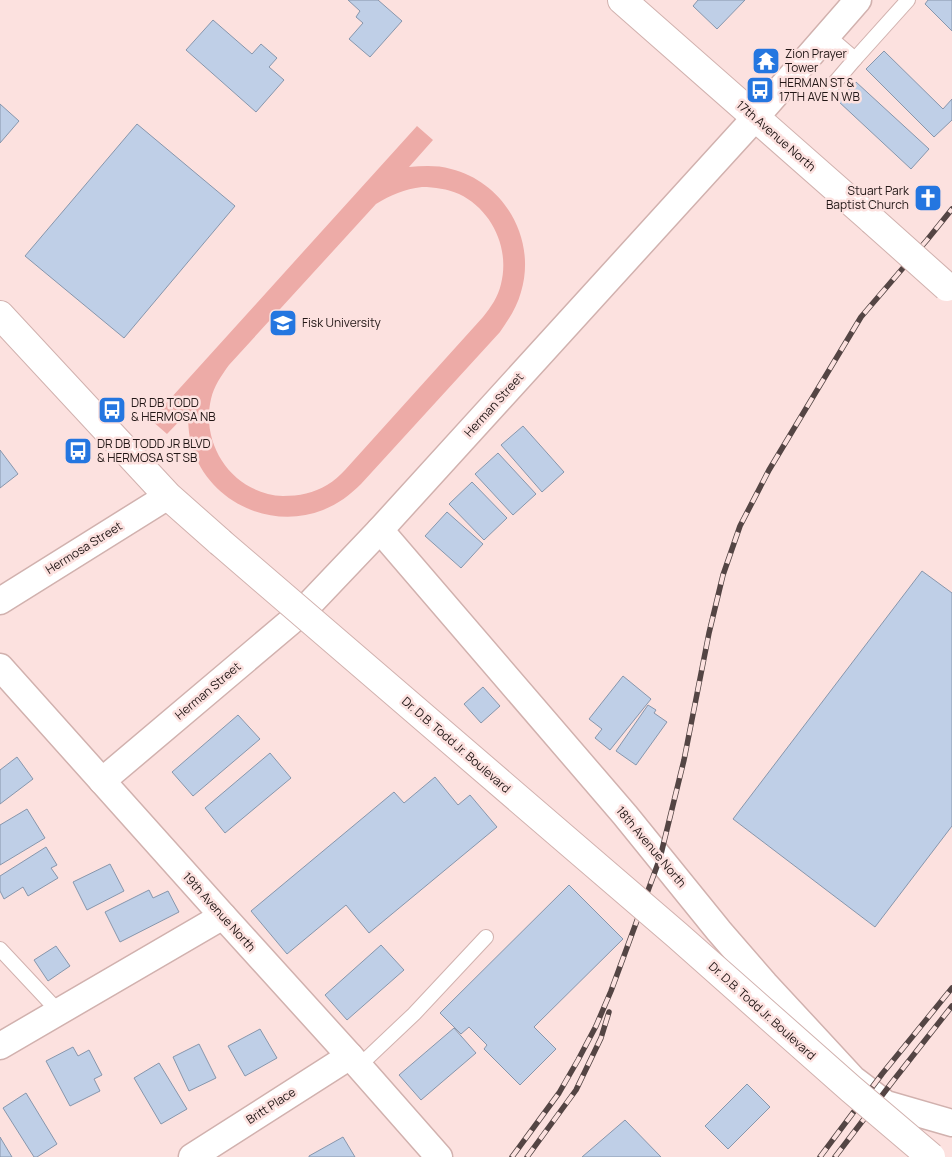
<svg xmlns="http://www.w3.org/2000/svg" width="952" height="1157" font-family="Manrope,sans-serif">
<style>
.green{fill:#edaba7;fill-rule:evenodd}
.building{fill:#bfcfe7;stroke:#8796ac}
.lines{fill:none;stroke-linecap:round;stroke-linejoin:round}
.lane-casing{stroke:#d1b1ae;stroke-width:16}
.street-casing{stroke:#d1b1ae;stroke-width:29}
.secondary-casing{stroke:#d1b1ae;stroke-width:30}
.lane{stroke:#fff;stroke-width:14}
.street{stroke:#fff;stroke-width:26}
.secondary{stroke:#fff;stroke-width:28}
.rail-casing{stroke:#544544;stroke-width:5.5}
.rail{stroke:#fce1df;stroke-width:4;stroke-dasharray:11;stroke-linecap:butt}
.secondary-bridge-casing{stroke:#d1b1ae;stroke-width:30;stroke-linecap:butt}
.secondary-bridge{stroke:#fff;stroke-width:28}
.labels{text-anchor:middle;stroke-width:5;stroke-linejoin:round;paint-order:stroke}
.poi-label{font-size:12px;fill:#221716;stroke:#fce1df;text-anchor:start}
.street-label{font-size:12px;fill:#221716;stroke:#fce1df}
</style>
<rect width="100%" height="100%" fill="#fce1df"/>
<path class="green" d="M 417,126 L 433,140 L 409,167 C 423,166 437,165 451,169 C 504,182 537,239 521,292 C 517,307 509,319 500,332 L 361,484 C 350,495 338,504 323,510 C 273,530 213,504 194,453 C 189,440 188,426 188,412 L 167,434 L 151,420 ZM 422,187 C 435,187 447,189 459,194 C 492,210 510,248 501,284 C 498,297 491,307 483,317 L 345,470 C 340,475 334,481 327,485 C 314,493 299,496 283,496 C 234,494 200,446 211,399 C 214,386 221,376 229,365 L 376,204 C 391,195 404,189 422,187 Z"/>
<g class="building">
<path d="M 348,0 L 378,0 L 402,21 L 370,57 L 349,39 L 363,23 L 356,17 L 360,11 Z"/>
<path d="M 698,0 L 745,0 L 717,29 L 693,6 Z"/>
<path d="M 928,0 L 952,0 L 952,31 L 925,4 Z"/>
<path d="M 213,20 L 252,54 L 261,44 L 277,58 L 269,67 L 284,80 L 256,112 L 186,50 Z"/>
<path d="M 884,51 L 943,109 L 952,99 L 952,120 L 934,137 L 866,69 Z"/>
<path d="M 856,82 L 929,149 L 911,169 L 838,101 Z"/>
<path d="M 0,104 L 19,121 L 0,143 Z"/>
<path d="M 137,124 L 235,206 L 124,338 L 25,256 Z"/>
<path d="M 523,426 L 564,472 L 542,492 L 501,445 Z"/>
<path d="M 0,450 L 18,474 L 0,488 Z"/>
<path d="M 498,453 L 536,494 L 513,515 L 475,474 Z"/>
<path d="M 472,482 L 507,518 L 484,540 L 449,504 Z"/>
<path d="M 447,512 L 483,544 L 461,568 L 425,536 Z"/>
<path d="M 922,571 L 952,593 L 952,826 L 875,927 L 733,819 Z"/>
<path d="M 623,676 L 651,699 L 610,750 L 595,738 L 602,729 L 589,719 Z"/>
<path d="M 483,687 L 500,706 L 481,723 L 464,704 Z"/>
<path d="M 648,705 L 656,710 L 654,713 L 667,722 L 636,765 L 616,751 Z"/>
<path d="M 238,715 L 260,739 L 193,796 L 172,772 Z"/>
<path d="M 270,753 L 291,778 L 225,833 L 205,808 Z"/>
<path d="M 17,757 L 33,779 L 0,804 L 0,770 Z"/>
<path d="M 435,777 L 458,805 L 470,795 L 497,827 L 369,933 L 346,905 L 287,954 L 251,911 L 394,792 L 404,803 Z"/>
<path d="M 27,809 L 45,838 L 0,865 L 0,825 Z"/>
<path d="M 46,847 L 57,865 L 51,868 L 58,878 L 28,896 L 23,887 L 4,899 L 0,891 L 0,876 Z"/>
<path d="M 110,864 L 124,891 L 87,910 L 73,882 Z"/>
<path d="M 569,885 L 623,939 L 534,1027 L 556,1049 L 520,1085 L 484,1049 L 487,1045 L 469,1027 L 461,1034 L 440,1013 Z"/>
<path d="M 149,890 L 153,898 L 168,891 L 179,912 L 120,942 L 105,912 Z"/>
<path d="M 381,945 L 404,970 L 347,1020 L 325,995 Z"/>
<path d="M 56,946 L 70,966 L 48,981 L 34,960 Z"/>
<path d="M 454,1028 L 476,1053 L 421,1100 L 399,1075 Z"/>
<path d="M 260,1029 L 277,1058 L 245,1076 L 228,1046 Z"/>
<path d="M 199,1044 L 216,1078 L 189,1091 L 173,1057 Z"/>
<path d="M 73,1047 L 78,1056 L 89,1050 L 102,1075 L 94,1079 L 100,1091 L 70,1106 L 46,1061 Z"/>
<path d="M 159,1063 L 187,1109 L 161,1124 L 134,1078 Z"/>
<path d="M 747,1084 L 770,1107 L 728,1149 L 705,1126 Z"/>
<path d="M 26,1093 L 57,1144 L 37,1157 L 34,1157 L 3,1108 Z"/>
<path d="M 625,1120 L 661,1157 L 582,1157 Z"/>
<path d="M 0,1137 L 12,1157 L 0,1157 Z"/>
<path d="M 343,1137 L 355,1157 L 309,1157 L 309,1156 Z"/>
</g>
<g class="lines">
<defs>
<g id="lane">
<path d="M 827,35 L 855,59 L 831,87"/>
<path d="M 855,59 L 908,0"/>
<path d="M 0,949 L 59,1012"/>
<path d="M 359,1066 L 414,1014 L 486,937"/>
</g>
<g id="street">
<path d="M 380,530 L 625,815 L 719,931 L 765,984 L 853,1079 L 886,1104 L 952,1123"/>
<path d="M 0,601 L 168,496"/>
<path d="M 0,667 L 223,916 L 350,1056 L 439,1157"/>
<path d="M 102,781 L 302,612 L 380,530 L 755,118 L 858,0"/>
<path d="M 0,1046 L 223,916"/>
<path d="M 192,1157 L 350,1056"/>
</g>
<g id="secondary">
<path d="M 622,0 L 872,220"/>
<path d="M 0,315 L 168,496 L 220,542"/>
</g>
</defs>
<use href="#lane" class="lane-casing"/>
<use href="#street" class="street-casing"/>
<use href="#secondary" class="secondary-casing"/>
<use href="#lane" class="lane"/>
<use href="#street" class="street"/>
<use href="#secondary" class="secondary"/>
<defs>
<g id="rail">
<path d="M 512,1157 L 559,1093 L 578,1060 L 596,1026 L 611,991 L 660,858 L 684,760 L 709,633 L 723,575 L 740,526 L 769,470 L 861,317 L 927,240 L 952,209"/>
<path d="M 527,1157 L 576,1090 L 601,1038 L 609,1012"/>
<path d="M 820,1157 L 882,1074 L 952,988"/>
<path d="M 835,1157 L 893,1081 L 952,1006"/>
</g>
</defs>
<use href="#rail" class="rail-casing"/>
<use href="#rail" class="rail"/>
<defs>
<g id="secondary-bridge">
<path d="M 872,220 L 947,287"/>
<path d="M 220,542 L 677,935 L 851,1089 L 931,1157"/>
</g>
</defs>
<use href="#secondary-bridge" class="secondary-bridge-casing"/>
<use href="#secondary-bridge" class="secondary-bridge"/>
</g>
<defs>
<symbol id="temple-square" viewBox="-11 -11 22 22"><rect x="-9" y="-9" width="18" height="18" rx="4" fill="#2476e0" stroke="#fce1df"/><path d="M0-6L5-2H3V0L6.5 2.5H4V6H1.5V3h-3V6H-4V2.5H-6.5L-3 0V-2H-5Z" fill="#fff"/></symbol>
<symbol id="bus-square" viewBox="-11 -11 22 22"><rect x="-9" y="-9" width="18" height="18" rx="4" fill="#2476e0" stroke="#fce1df"/><path d="M-5-6H5V4H4V6H2V4H-2V6H-4V4H-5ZM-3.5-4V0h7V-4ZM-3.5 1.2v1.5H-2V1.2ZM2 1.2v1.5H3.5V1.2Z" fill="#fff"/></symbol>
<symbol id="church-square" viewBox="-11 -11 22 22"><rect x="-9" y="-9" width="18" height="18" rx="4" fill="#2476e0" stroke="#fce1df"/><path d="M-1.2-6h2.4v3.5h3.3v2.4h-3.3V6h-2.4V-.1h-3.3v-2.4h3.3Z" fill="#fff"/></symbol>
<symbol id="university-square" viewBox="-11 -11 22 22"><rect x="-9" y="-9" width="18" height="18" rx="4" fill="#2476e0" stroke="#fce1df"/><path d="M0-5L7-2L0 1L-7-2ZM-4 1L0 2.5L4 1V4Q0 6-4 4Z" fill="#fff"/></symbol>
</defs>
<g fill-rule="evenodd">
<use href="#temple-square" x="750" y="45" width="32" height="32"/>
<use href="#bus-square" x="744" y="74" width="32" height="32"/>
<use href="#church-square" x="912" y="182" width="32" height="32"/>
<use href="#university-square" x="267" y="307" width="32" height="32"/>
<use href="#bus-square" x="96" y="394" width="32" height="32"/>
<use href="#bus-square" x="62" y="435" width="32" height="32"/>
</g>
<g class="labels">
<g class="poi-label">
<text x="785" y="58">Zion Prayer<tspan x="785" dy="14">Tower</tspan></text>
<text x="779" y="87">HERMAN ST &amp;<tspan x="779" dy="14">17TH AVE N WB</tspan></text>
<text x="909" y="195" text-anchor="end">Stuart Park<tspan x="909" dy="14">Baptist Church</tspan></text>
<text x="302" y="327">Fisk University</text>
<text x="131" y="407">DR DB TODD<tspan x="131" dy="14">&amp; HERMOSA NB</tspan></text>
<text x="97" y="448">DR DB TODD JR BLVD<tspan x="97" dy="14">&amp; HERMOSA ST SB</tspan></text>
</g>
<g class="street-label">
<text transform="translate(776 136) rotate(41)" y="4">17th Avenue North</text>
<text transform="translate(494 405) rotate(-48)" y="4">Herman Street</text>
<text transform="translate(84 548) rotate(-32)" y="4">Hermosa Street</text>
<text transform="translate(208 691) rotate(-40)" y="4">Herman Street</text>
<text transform="translate(456 745) rotate(41)" y="4">Dr. D.B. Todd Jr. Boulevard</text>
<text transform="translate(651 847) rotate(50)" y="4">18th Avenue North</text>
<text transform="translate(219 912) rotate(48)" y="4">19th Avenue North</text>
<text transform="translate(762 1011) rotate(42)" y="4">Dr. D.B. Todd Jr. Boulevard</text>
<text transform="translate(271 1106) rotate(-33)" y="4">Britt Place</text>
</g>
</g>
</svg>
